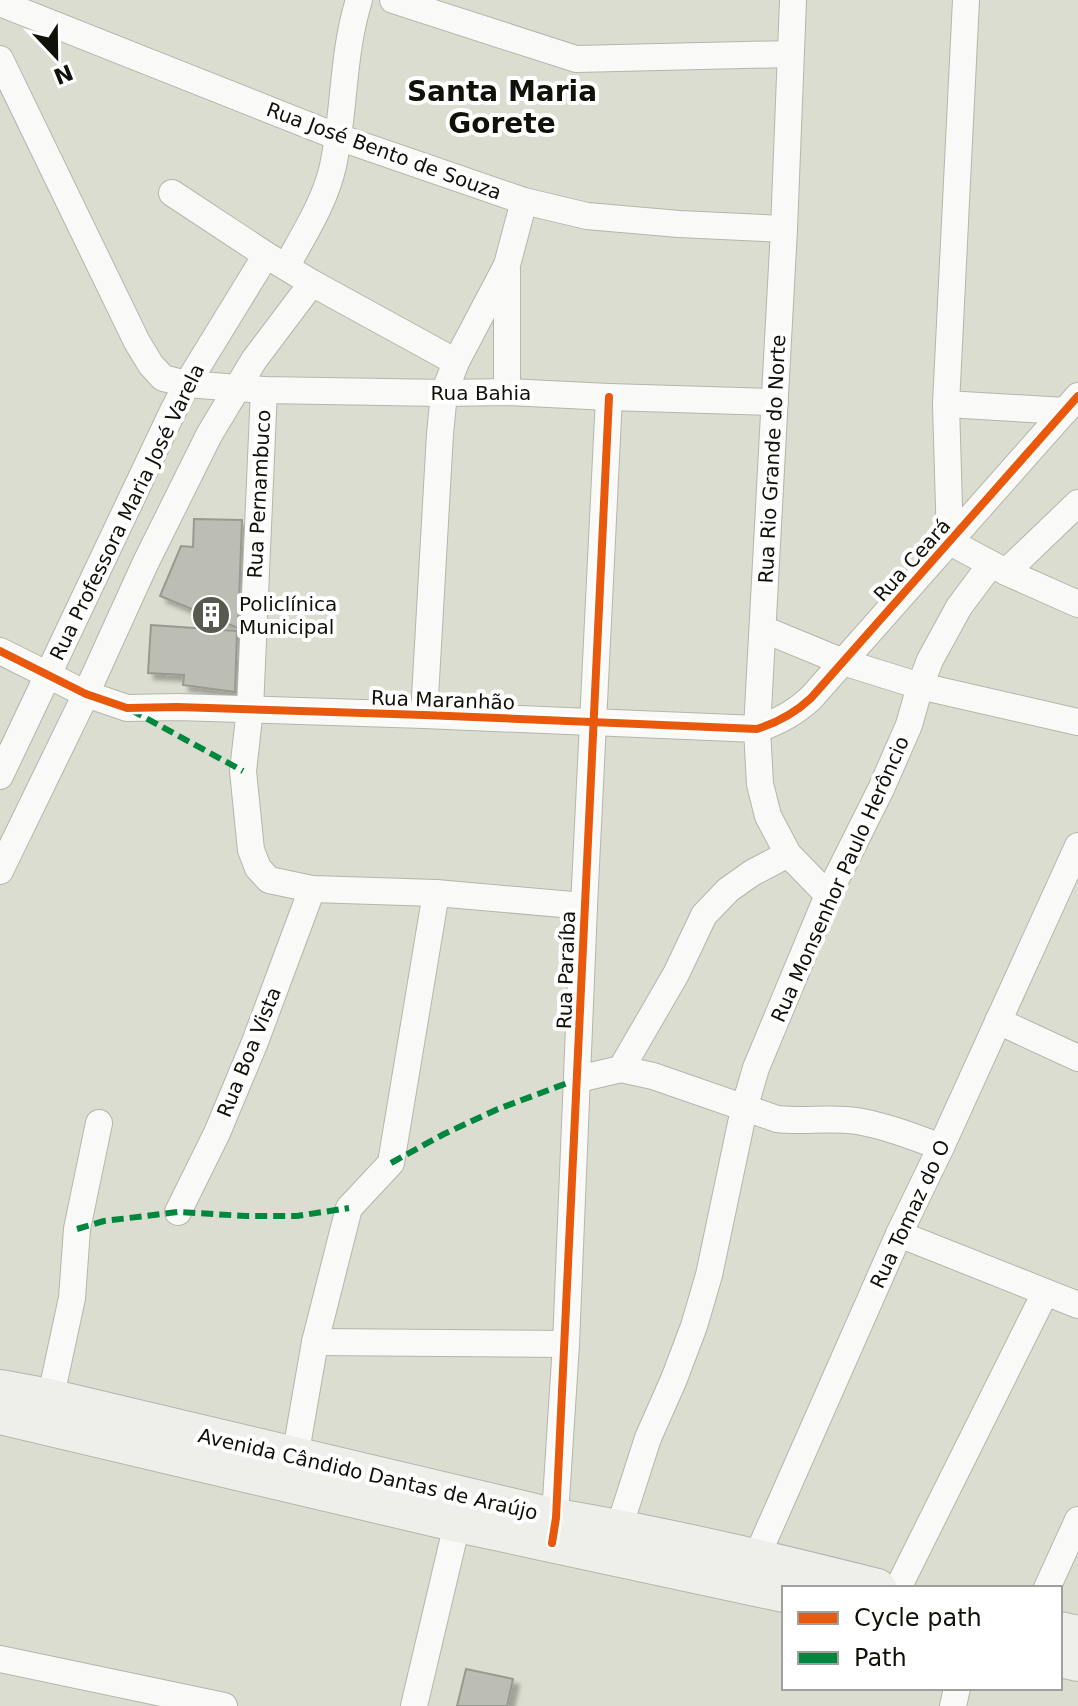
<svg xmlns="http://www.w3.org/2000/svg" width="1078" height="1706" font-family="'DejaVu Sans',sans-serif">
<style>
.building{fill:#bcbeb3;stroke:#979a90;stroke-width:2;filter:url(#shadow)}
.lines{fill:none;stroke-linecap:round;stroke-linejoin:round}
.minor-casing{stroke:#b4b6ab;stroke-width:28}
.secondary-casing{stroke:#b4b6ab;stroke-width:40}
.minor{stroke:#f9faf8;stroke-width:26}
.secondary{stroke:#eeeeea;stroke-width:38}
.quiet{stroke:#00873e;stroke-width:6;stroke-dasharray:12 6;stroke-linecap:butt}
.cycleway-casing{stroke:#fff;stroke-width:13}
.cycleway{stroke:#e8590c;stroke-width:8}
.labels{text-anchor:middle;stroke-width:8;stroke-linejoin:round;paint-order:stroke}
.street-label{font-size:20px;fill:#101209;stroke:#fff}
.poi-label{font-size:20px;fill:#101209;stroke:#fff;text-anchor:start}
.district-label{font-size:28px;font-weight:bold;fill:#101209;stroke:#fff}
</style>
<defs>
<filter id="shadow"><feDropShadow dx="6" dy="6" stdDeviation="2" flood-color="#0004"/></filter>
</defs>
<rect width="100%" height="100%" fill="#daddd0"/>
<g class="building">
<path d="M 194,519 L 242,520 L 238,628 L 160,596 L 181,546 L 193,547 Z"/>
<path d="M 151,625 L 237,631 L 235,692 L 183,685 L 184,675 L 148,673 Z"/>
<path d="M 466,1669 L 513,1679 L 507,1706 L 457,1706 Z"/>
</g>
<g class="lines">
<defs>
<g id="minor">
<path d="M 393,0 L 576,59 L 790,54"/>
<path d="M 793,0 L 784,229 L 757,729 L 760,784 L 768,816 L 788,854 L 828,895"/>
<path d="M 966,0 L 946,404 L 950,542 L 1006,572 L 1078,604"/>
<path d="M 0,3 L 338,137 L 524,201 L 587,216 L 679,224 L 784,229"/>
<path d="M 0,59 L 137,342 L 151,365 L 163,378 L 187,384 L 264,390 L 444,393 L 507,392 L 609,397 L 775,402"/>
<path d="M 172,193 L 266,255 L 312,283 L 456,362"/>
<path d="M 286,267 C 304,234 325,202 333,166 C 345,111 342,54 359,0"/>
<path d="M 507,271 L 507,392"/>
<path d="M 264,390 L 250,709 L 243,771 L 251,850 L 258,868 L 269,880 L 312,889 L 436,893 L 584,906"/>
<path d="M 946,404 L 1065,411"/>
<path d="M 1006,572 L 1078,503"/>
<path d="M 763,629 L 843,662 L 920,686 L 1078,722"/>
<path d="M 0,651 L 86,694 L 127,708 L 177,707 L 424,715 L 757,729 C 779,722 795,713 811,698 L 1078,396"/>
<path d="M 424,715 L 440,434 L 444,393 L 456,362 L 507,265 L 524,201"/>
<path d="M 0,776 L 172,413 L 187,384 L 266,255"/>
<path d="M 0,871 L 86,694 L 145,564 L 209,435 L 254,360 L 312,283"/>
<path d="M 998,1021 L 1078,1058"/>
<path d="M 621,1069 L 676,974 L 704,915 L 728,890 L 752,873 L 788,854"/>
<path d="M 578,1079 L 621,1069 L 653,1076 L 777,1119 C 804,1122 830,1117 857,1121 C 886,1126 914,1137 941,1147"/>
<path d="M 178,1212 L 217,1133 L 255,1042 L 312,889"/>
<path d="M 899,1234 L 1078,1305"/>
<path d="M 315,1342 L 566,1344"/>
<path d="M 47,1414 L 72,1298 L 77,1229 L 99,1123"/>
<path d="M 295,1457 L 315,1342 L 349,1208 L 391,1163 L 436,893"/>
<path d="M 619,1528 L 648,1438 L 674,1379 L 694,1326 L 709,1275 L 744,1109 L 756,1068 L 828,895 L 881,789 L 909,725 L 920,686 L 930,660 L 959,607 L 991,564"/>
<path d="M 554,1531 L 566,1344 L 584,906 L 609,397"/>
<path d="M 750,1572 L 899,1234 L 941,1147 L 1078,846"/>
<path d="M 898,1588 L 1045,1293"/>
<path d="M 1047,1588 L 1078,1520"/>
<path d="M 0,1659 L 224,1706"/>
<path d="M 414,1706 L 461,1507"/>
<path d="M 953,1706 L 957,1688"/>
</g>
<g id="secondary">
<path d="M 0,1389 L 49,1398 L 556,1518 C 665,1536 771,1561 877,1588"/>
<path d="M 0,1415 L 458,1523 L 784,1593"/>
<path d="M 1060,1631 L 1078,1635"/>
<path d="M 1060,1658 L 1078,1662"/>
</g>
</defs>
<use href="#minor" class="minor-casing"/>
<use href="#secondary" class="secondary-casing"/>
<use href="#minor" class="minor"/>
<use href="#secondary" class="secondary"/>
<g class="quiet">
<path d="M 131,710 L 243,771"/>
<path d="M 391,1163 L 444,1134 L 498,1109 L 578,1079"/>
<path d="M 77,1229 L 104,1221 L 178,1212 L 246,1216 L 297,1216 L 349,1208"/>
</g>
<defs>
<g id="cycleway">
<path d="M 0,651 L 86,694 L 127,708 L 177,707 L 424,715 L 757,729 C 779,722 795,713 811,698 L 1078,396"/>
<path d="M 552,1543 L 556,1518 L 609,397"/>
</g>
</defs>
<use href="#cycleway" class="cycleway-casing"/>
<use href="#cycleway" class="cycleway"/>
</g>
<defs>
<symbol id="building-disc" viewBox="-11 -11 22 22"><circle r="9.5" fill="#57594f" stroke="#fff"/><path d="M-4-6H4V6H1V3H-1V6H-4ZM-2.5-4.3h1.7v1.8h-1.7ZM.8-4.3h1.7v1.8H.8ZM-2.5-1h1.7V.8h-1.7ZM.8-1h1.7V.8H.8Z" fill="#fff"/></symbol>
</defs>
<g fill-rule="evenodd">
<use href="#building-disc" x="189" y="593" width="44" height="44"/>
</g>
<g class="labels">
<g class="street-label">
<text transform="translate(384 151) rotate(20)" y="7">Rua José Bento de Souza</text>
<text x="481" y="400">Rua Bahia</text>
<text transform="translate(772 459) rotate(-87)" y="7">Rua Rio Grande do Norte</text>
<text transform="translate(259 494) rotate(-87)" y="7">Rua Pernambuco</text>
<text transform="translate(127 512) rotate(-64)" y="7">Rua Professora Maria José Varela</text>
<text transform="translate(912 560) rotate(-48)" y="7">Rua Ceará</text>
<text transform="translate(443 700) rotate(2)" y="7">Rua Maranhão</text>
<text transform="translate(840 879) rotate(-66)" y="7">Rua Monsenhor Paulo Herôncio</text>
<text transform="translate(566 970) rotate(-88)" y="7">Rua Paraíba</text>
<text transform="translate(249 1052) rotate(-68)" y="7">Rua Boa Vista</text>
<text transform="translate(910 1214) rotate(-65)" y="7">Rua Tomaz do O</text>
<text transform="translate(368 1474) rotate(13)" y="7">Avenida Cândido Dantas de Araújo</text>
</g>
<g class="poi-label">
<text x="239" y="611">Policlínica<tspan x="239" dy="23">Municipal</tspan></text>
</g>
<g class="district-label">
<text x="502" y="101">Santa Maria<tspan x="502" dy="32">Gorete</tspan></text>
</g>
</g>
<rect x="782" y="1586" width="280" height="104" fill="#ffffff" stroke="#9fa09d" stroke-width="2"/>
<rect x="798" y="1612" width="40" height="12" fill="#e8590c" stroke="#9fa09d" stroke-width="2"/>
<text x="854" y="1626" font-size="24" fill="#101209">Cycle path</text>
<rect x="798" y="1652" width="40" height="12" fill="#00873e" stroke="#9fa09d" stroke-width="2"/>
<text x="854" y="1666" font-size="24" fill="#101209">Path</text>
<g transform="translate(56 56) rotate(158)" stroke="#ffffff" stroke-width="6" paint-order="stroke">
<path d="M0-6L14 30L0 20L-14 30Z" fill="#101209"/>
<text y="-12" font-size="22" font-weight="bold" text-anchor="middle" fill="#101209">N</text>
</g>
</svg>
